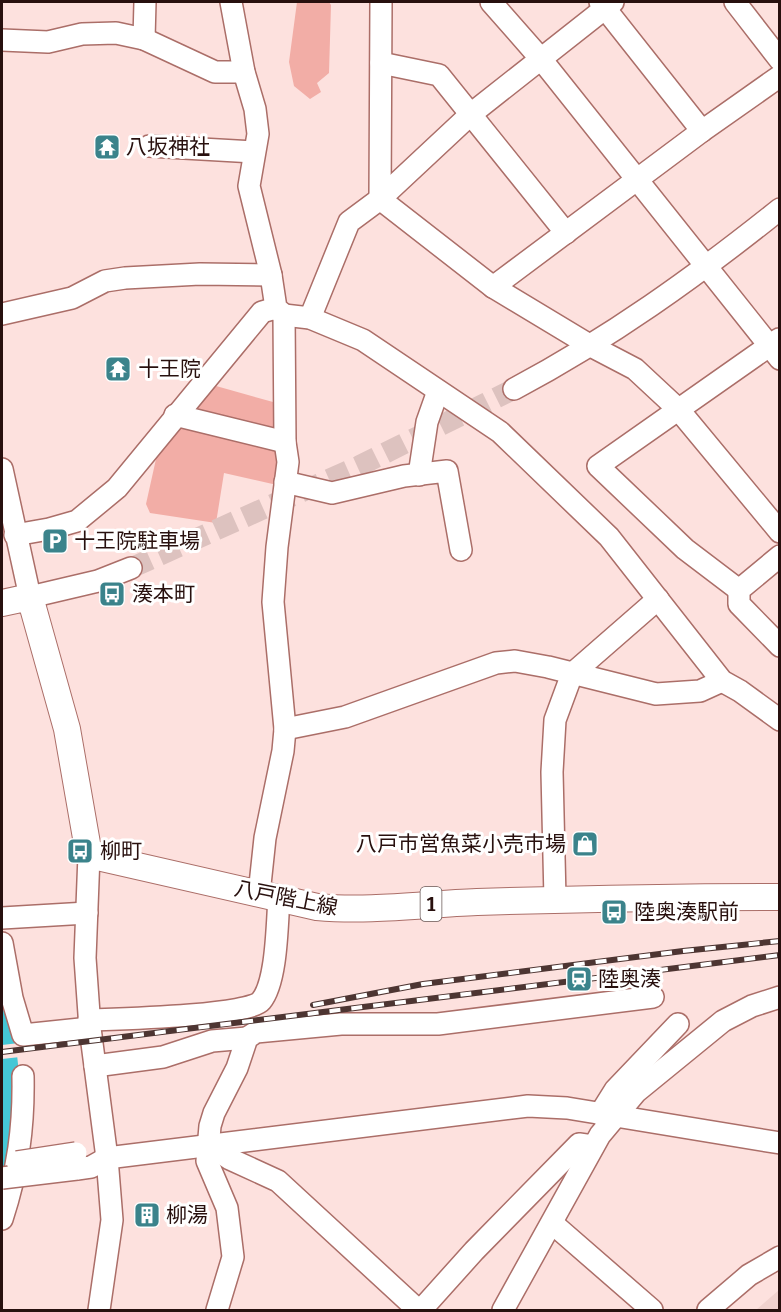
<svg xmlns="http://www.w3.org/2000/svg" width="781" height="1312" font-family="Bitter,'Noto Sans JP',serif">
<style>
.built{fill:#f1d2ce}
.green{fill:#f2ada6}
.water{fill:#45c7d6}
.pier{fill:#fde1de}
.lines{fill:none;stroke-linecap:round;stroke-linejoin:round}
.minor-tunnel{stroke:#ddc2bf;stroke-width:21;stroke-dasharray:21 10;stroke-linecap:butt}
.minor-casing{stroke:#ab6e68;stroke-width:24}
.major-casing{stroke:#ab6e68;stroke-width:28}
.minor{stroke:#fff;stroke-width:21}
.major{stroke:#fff;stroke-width:26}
.rail-casing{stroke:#4d3532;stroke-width:6}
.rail{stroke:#fff;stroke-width:4;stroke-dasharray:11;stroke-linecap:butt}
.minor-bridge-casing{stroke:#ab6e68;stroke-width:24;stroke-linecap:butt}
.minor-bridge{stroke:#fff;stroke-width:21}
.labels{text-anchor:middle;stroke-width:6;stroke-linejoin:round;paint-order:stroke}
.shield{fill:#fff;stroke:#685856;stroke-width:1.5}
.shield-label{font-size:20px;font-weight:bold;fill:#28100e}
.poi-label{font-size:21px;fill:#28100e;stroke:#fff;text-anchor:start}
.street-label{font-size:21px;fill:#28100e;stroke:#fff}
</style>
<rect width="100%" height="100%" fill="#fde1de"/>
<path class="built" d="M 779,1290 L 779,1310 L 756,1310 Z"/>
<g class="green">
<path d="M 297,2 L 329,2 L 331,5 L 329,73 L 317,83 L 321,92 L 310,99 L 294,86 L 289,62 Z"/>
<path d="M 209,384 L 273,402 L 274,434 L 185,413 Z"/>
<path d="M 177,425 L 272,447 L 280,454 L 277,485 L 224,473 L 216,523 L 150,513 L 146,504 L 158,450 Z"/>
</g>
<path class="water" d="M 2,973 L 15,1035 L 19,1074 L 2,1209 Z"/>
<path class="pier" d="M 19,1043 L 20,1057 L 2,1059 L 2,1045 Z"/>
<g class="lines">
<path class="minor-tunnel" d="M 131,568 L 359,466 L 514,389"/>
<defs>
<g id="minor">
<path d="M 231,2 L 244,72 L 255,109 L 258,134 L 249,186 L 271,275 L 276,308 L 284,315 L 285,442 L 288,462 L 277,547 L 273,602 L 285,729 L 283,751 L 265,838 L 259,894"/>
<path d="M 491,2 L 541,59 L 780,359"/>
<path d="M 600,2 L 702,131"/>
<path d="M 735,2 L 780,60"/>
<path d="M 144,39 L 145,2"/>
<path d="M 2,40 L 48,42 L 82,34 L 116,33 L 144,39 L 215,72 L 244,72"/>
<path d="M 381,63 L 439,75 L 566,233"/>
<path d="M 149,146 L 254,152"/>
<path d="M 380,199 L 493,287 L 591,346 L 635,369 L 678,409 L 780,532"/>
<path d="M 380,199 L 381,2"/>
<path d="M 493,287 L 702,131 L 780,76"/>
<path d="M 2,314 L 72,298 L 105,281 L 125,278 L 200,274 L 271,275"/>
<path d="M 284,315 L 310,318 L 363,340 L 500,432 L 609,537 L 722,681 L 740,691 L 780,720"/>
<path d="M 310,318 L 349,222 L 380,199 L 471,114 L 613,2"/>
<path d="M 514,389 C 610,338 695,277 780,209"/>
<path d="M 175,415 L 285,442"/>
<path d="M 2,469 L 30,597 L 98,581 L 131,568"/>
<path d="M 419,475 L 427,422 L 438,391"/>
<path d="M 285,482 L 332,493 L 404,476 L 447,471 L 461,550"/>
<path d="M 15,535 L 49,529 L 77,521 L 117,488 L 262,312 L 276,308"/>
<path d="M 780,556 L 739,590 L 739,604 L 780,646"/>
<path d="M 739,590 L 685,549 L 598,466 L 779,339"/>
<path d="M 285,729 L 345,717 L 496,663 L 515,661 L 548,667 L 656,694 L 700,691 L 722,681"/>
<path d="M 89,855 L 85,958 L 90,1028 L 107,1158 L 112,1220 L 99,1310"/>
<path d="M 555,899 L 552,772 L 555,720 L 572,674 L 658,599"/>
<path d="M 2,918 L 87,913"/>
<path d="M 2,943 L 12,998 L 23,1035 L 90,1028"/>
<path d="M 89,1020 C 115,1019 249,1016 261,1001 C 277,982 277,924 279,898"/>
<path d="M 95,1066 L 163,1057 L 212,1041 L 247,1038"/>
<path d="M 600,1114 L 615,1090 L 678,1024"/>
<path d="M 208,1144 L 230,1159 L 278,1181 L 418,1310"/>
<path d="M 77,1169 L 91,1167 L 107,1158 L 528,1106 L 567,1108 L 780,1143"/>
<path d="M 2,1219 C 18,1170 24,1127 23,1076"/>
<path d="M 552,1223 L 652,1310"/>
<path d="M 217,1310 L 233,1257 L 227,1208 L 207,1161 L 210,1126 L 214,1113 L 237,1068 L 247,1038 L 256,1032 L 341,1024 L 438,1024 L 653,997"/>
<path d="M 421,1310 L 474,1251 L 579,1144 L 593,1146"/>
<path d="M 503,1310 L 600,1135 L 636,1092 L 723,1021 L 752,1006 L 780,997"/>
<path d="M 708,1310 L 749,1275 L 780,1257"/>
</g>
<path id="major" d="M 2,603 L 30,597 L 67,729 L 89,855 L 317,907 C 370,912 424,904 477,902 C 578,899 679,897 780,897"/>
</defs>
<use href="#minor" class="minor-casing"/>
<use href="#major" class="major-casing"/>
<use href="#minor" class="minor"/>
<use href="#major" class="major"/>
<defs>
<g id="rail">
<path d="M 313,1005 L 423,984 L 683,951 L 780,941"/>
<path d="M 2,1052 L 780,955"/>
</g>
</defs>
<use href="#rail" class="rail-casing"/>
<use href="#rail" class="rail"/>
<defs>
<g id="minor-bridge">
<path d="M 17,1162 L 76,1153"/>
<path d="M 2,1178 L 77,1169"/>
</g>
</defs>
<use href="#minor-bridge" class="minor-bridge-casing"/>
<use href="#minor-bridge" class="minor-bridge"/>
</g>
<defs>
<symbol id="temple-square" viewBox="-11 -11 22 22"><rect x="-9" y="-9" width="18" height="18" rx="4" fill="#3b838b" stroke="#fff"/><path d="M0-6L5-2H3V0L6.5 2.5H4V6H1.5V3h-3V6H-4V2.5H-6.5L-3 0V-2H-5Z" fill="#fff"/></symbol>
<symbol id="parking-square" viewBox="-11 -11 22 22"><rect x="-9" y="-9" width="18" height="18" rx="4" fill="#3b838b" stroke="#fff"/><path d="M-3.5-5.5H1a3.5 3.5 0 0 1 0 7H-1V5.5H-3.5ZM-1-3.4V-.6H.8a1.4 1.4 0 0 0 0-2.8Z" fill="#fff"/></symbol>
<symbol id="bus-square" viewBox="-11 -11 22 22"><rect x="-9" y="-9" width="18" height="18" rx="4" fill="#3b838b" stroke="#fff"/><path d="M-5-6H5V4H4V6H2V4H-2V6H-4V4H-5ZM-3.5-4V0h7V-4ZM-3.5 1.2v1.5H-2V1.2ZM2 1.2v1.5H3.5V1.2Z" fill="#fff"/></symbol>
<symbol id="shop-square" viewBox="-11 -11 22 22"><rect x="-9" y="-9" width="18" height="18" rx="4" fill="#3b838b" stroke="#fff"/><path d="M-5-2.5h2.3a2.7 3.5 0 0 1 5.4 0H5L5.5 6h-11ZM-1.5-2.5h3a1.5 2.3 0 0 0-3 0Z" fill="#fff"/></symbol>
<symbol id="station-square" viewBox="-11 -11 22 22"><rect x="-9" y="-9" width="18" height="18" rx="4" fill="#3b838b" stroke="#fff"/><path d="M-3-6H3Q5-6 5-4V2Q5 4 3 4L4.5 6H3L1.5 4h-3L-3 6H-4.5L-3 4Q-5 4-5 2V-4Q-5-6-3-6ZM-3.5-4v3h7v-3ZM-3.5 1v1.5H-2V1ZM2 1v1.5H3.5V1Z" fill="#fff"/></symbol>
<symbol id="building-square" viewBox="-11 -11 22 22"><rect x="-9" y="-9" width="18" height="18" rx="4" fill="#3b838b" stroke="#fff"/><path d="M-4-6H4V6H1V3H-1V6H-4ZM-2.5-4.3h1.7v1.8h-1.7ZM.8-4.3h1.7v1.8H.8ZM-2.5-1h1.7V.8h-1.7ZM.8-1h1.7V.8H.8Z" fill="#fff"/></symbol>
</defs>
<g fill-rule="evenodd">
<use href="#temple-square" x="92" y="132" width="30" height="30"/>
<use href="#temple-square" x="103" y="354" width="30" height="30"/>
<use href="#parking-square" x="40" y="526" width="30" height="30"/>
<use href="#bus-square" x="97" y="579" width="30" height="30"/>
<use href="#shop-square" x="570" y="829" width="30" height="30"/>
<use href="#bus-square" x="65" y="836" width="30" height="30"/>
<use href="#bus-square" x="599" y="897" width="30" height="30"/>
<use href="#station-square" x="564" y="964" width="30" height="30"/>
<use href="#building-square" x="132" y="1200" width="30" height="30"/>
</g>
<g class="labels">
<rect class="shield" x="420.5" y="887" width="21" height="34" rx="4.5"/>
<g class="shield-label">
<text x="431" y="911">1</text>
</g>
<g class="poi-label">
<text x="126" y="154">八坂神社</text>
<text x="138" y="376">十王院</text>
<text x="74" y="548">十王院駐車場</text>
<text x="132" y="601">湊本町</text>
<text x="566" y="851" text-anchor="end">八戸市営魚菜小売市場</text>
<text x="100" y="858">柳町</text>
<text x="634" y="919">陸奥湊駅前</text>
<text x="598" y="986">陸奥湊</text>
<text x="166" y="1222">柳湯</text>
</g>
<g class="street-label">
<text transform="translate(286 898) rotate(11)" y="7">八戸階上線</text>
</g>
</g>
<rect width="781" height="1312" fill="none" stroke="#28100e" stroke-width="6"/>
</svg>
